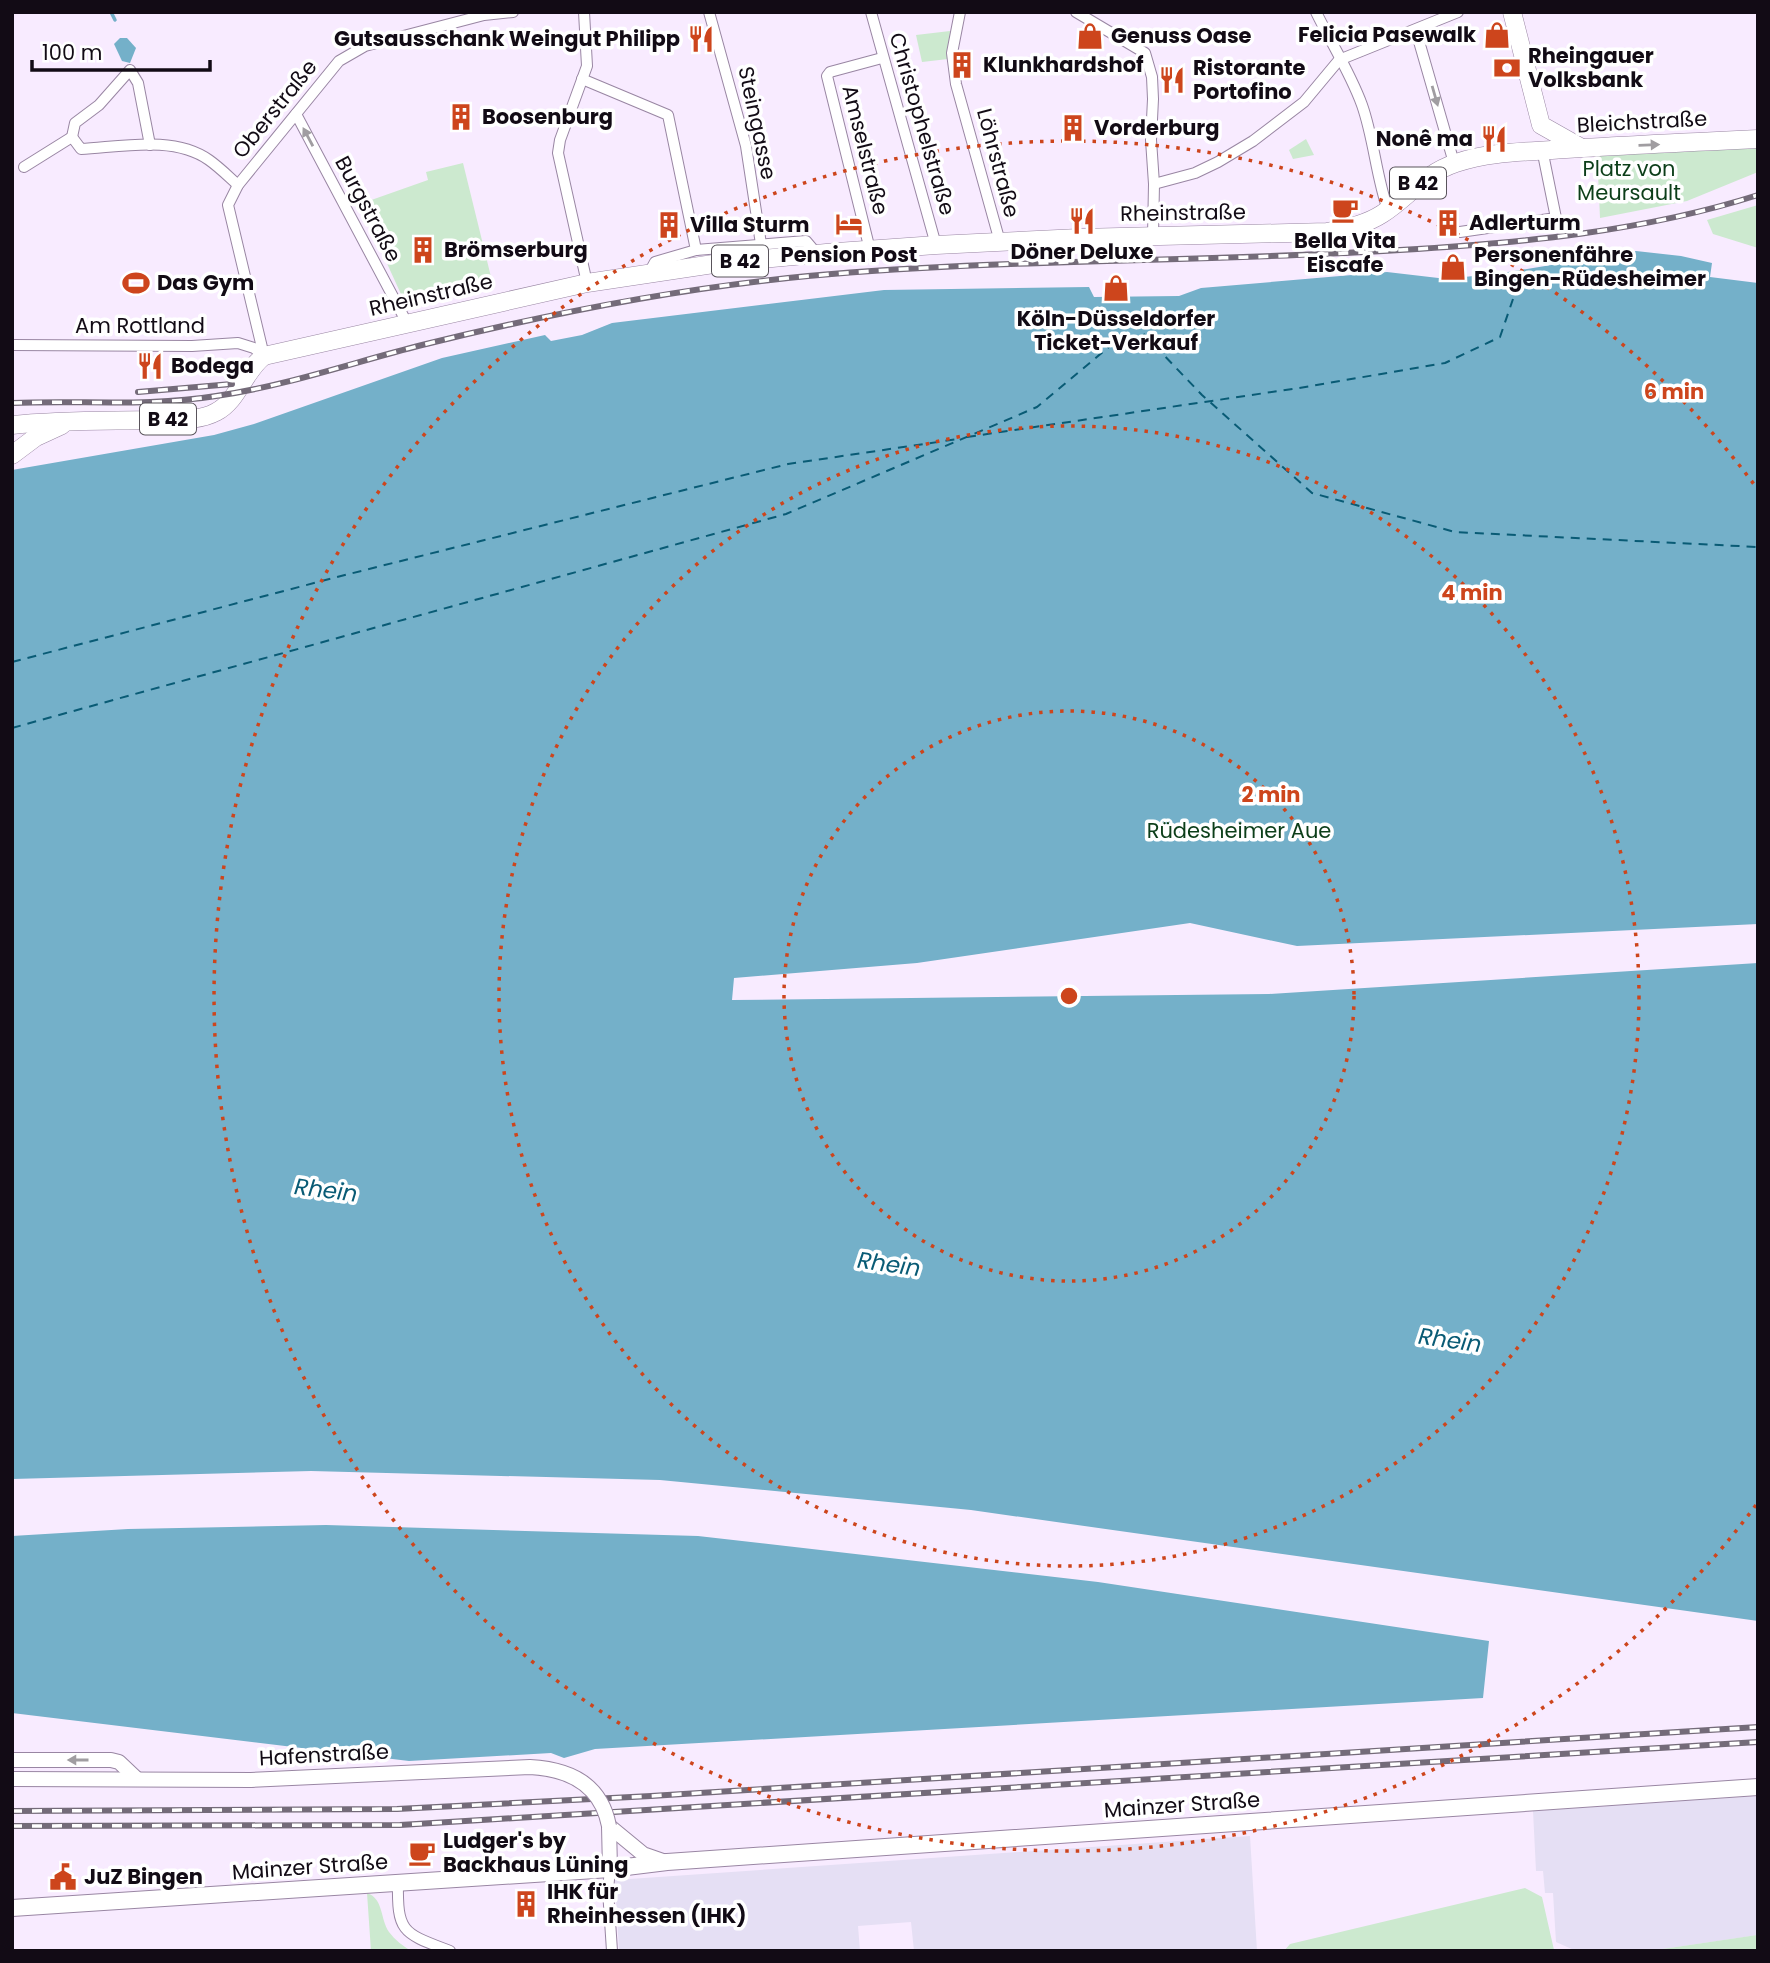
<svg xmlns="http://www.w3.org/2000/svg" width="1770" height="1963" font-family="Poppins,sans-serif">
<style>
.industrial{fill:#e5dff4}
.green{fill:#cce9cf}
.water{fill:#74b0c9}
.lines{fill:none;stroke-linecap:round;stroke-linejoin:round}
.stream{stroke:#74b0c9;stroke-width:3.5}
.ferry{stroke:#095b75;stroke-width:2;stroke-dasharray:9 7;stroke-linecap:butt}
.minor-casing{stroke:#9986a3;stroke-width:12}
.tertiary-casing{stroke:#9986a3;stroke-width:16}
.secondary-casing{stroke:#9986a3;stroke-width:18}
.primary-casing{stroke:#9986a3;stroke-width:19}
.minor{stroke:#fff;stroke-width:10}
.tertiary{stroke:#fff;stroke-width:14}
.secondary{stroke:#fff;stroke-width:16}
.primary{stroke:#fff;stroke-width:18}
.rail-casing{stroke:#746b79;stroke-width:6}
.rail{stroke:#fff;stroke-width:3.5;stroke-dasharray:10;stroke-linecap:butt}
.tertiary-bridge-casing{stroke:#9986a3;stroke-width:16;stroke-linecap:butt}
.tertiary-bridge{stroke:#fff;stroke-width:14}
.oneway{fill:#a09da1}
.ring{fill:none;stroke:#cd451c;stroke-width:3.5;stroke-dasharray:3.5 7}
.labels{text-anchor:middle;stroke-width:7;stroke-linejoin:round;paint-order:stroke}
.shield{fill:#fff;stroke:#59545b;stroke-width:2}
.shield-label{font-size:19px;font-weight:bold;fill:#120b15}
.poi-label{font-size:21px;font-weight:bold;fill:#120b15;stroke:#fff;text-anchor:start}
.street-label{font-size:21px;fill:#120b15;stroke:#fff}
.park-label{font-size:21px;fill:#0c3e19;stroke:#fff}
.water-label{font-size:23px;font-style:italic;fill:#095b75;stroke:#fff}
.centre{fill:#cd451c;stroke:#fff;stroke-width:3.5}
.ring-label{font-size:21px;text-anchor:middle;font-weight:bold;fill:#cd451c;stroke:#fff;stroke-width:7;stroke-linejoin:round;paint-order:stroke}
</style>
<rect width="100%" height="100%" fill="#f8ebff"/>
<g class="industrial">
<path d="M 1758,1796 L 1758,1935 L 1649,1951 L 1574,1950 L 1556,1942 L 1553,1893 L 1545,1893 L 1543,1871 L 1536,1871 L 1533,1811 Z"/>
<path d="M 1250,1836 L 1257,1951 L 914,1951 L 911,1922 L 858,1926 L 860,1951 L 619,1951 L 615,1880 Z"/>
</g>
<g class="green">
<path d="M 950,31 L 948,59 L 922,62 L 916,35 Z"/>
<path d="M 1306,139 L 1314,155 L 1293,159 L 1289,150 Z"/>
<path d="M 1758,147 L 1758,172 L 1687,201 L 1600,218 L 1597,151 Z"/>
<path d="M 463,163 L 492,281 L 405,303 L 360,204 L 428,180 L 426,172 Z"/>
<path d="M 1758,205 L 1758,248 L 1713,234 L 1707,220 Z"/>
<path d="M 1525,1888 L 1542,1897 L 1554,1950 L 1588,1951 L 1284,1951 L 1290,1944 Z"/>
<path d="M 367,1893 C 384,1899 380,1919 389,1932 C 395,1940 403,1946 411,1951 L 371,1951 Z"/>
<path d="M 1757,1935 L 1758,1951 L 1649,1951 Z"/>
</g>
<g class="water">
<path d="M 120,38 L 127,38 L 136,48 L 130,63 L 122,61 L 114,44 Z"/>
<path d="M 1636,251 L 1681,256 L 1712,263 L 1710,277 L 1758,283 L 1758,924 L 1297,946 L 1190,923 L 917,963 L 734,978 L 732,1000 L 1269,994 L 1758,963 L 1758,1621 L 971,1510 L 660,1480 L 311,1471 L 12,1479 L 12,470 L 214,435 L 254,424 L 442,358 L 545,335 L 551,341 L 582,335 L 612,323 L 884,290 L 1089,287 L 1094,297 L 1179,296 L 1201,288 L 1387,272 L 1447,279 L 1508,272 Z"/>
<path d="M 326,1525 L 698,1536 L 1098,1582 L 1489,1641 L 1483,1698 L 595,1749 L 564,1758 L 551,1753 L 409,1761 L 12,1713 L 12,1536 L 128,1529 Z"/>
</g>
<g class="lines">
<path class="stream" d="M 111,12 L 115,20"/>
<g class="ferry">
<path d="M 967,437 L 1299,388 L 1445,363 L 1500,337 L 1513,299"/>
<path d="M 12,662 L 341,576 L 788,464 L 958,439"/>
<path d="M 12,728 L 786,514 L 1037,407 L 1135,325 L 1202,395 L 1312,493 L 1455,532 L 1758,547"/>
</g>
<defs>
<g id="minor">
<path d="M 584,12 L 587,66 L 560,140 L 558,153 L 587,283"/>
<path d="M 709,12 L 746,146 L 761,244"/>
<path d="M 871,12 L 936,245"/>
<path d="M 960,12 L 952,53 L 956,84 L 1000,242"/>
<path d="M 1076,12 L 1145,53 L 1152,77 L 1153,99 L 1151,140 L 1154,184 L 1153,236"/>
<path d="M 1316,12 C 1331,43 1350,72 1362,105 C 1374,139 1376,176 1388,210"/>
<path d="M 1416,31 L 1454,163"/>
<path d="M 582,79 L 668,115 L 696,250"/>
<path d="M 296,114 L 407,323"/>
<path d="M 72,137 L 75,123 L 99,105 L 130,70 L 138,83 L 150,145"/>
<path d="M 24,167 L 72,137 L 81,149 C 120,147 174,135 209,160 C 219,167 228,176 238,185"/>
<path d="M 1154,184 L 1195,173 L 1218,162 L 1253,141 L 1304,102 L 1339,60 L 1458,12"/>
<path d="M 1460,232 L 1556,218 L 1542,149"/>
<path d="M 870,250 L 827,76 L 830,72 L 882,58"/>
<path d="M 649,273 L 655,262 L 696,250 L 806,241 L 817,254"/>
<path d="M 12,345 L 192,346 L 238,343 L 254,348 L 264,356"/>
<path d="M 264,356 L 228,205 L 238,185 L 339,61 L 365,46 L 484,15 L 513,12"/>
<path d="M 610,1869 L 608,1890 L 612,1951"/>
<path d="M 398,1882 C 397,1933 403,1933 450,1951"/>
</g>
<g id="tertiary">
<path d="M 12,1760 L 111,1760 L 119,1762 L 137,1779"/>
<path d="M 12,1779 L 251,1780"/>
<path d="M 609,1826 L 643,1854 L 666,1862"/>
<path d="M 609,1826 L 610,1869"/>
</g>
<path id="secondary" d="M 12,1908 L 610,1869 L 667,1862 L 1758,1787"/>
<g id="primary">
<path d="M 1512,12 L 1541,125 L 1580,147"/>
<path d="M 12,425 C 59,420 105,421 152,420 C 172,419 198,422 216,412 C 238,401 244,371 264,356 L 587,283 L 720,263 L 837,252 L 936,245 L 1079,238 L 1327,232 C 1346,228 1365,225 1382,214 C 1409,197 1423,174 1456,163 C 1491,151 1529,152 1566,149 C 1630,145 1694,142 1758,139"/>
<path d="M 12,455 L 36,437 L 62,425"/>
</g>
</defs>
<use href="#minor" class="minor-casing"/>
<use href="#tertiary" class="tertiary-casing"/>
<use href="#secondary" class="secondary-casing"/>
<use href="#primary" class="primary-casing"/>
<use href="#minor" class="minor"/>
<use href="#tertiary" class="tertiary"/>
<use href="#secondary" class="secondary"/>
<use href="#primary" class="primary"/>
<defs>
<g id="rail">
<path d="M 138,392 L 232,384"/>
<path d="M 12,403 C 80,400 148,407 216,396 C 286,386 354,362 422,345 C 543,315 664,291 788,278 C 991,258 1196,263 1400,250 C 1520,243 1642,232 1758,195"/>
<path d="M 12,1811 L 397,1809 L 651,1796 L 1758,1727"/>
<path d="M 12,1826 L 400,1825 L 1758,1742"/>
</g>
</defs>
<use href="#rail" class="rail-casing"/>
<use href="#rail" class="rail"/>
<defs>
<path id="tertiary-bridge" d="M 251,1780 L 530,1767 C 569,1769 601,1784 609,1826"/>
</defs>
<use href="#tertiary-bridge" class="tertiary-bridge-casing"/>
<use href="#tertiary-bridge" class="tertiary-bridge"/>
</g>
<defs><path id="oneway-solid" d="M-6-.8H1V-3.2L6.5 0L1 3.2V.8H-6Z" transform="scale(1.75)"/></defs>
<g class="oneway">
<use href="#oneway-solid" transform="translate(1435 96) rotate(74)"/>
<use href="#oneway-solid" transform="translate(308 137) rotate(-118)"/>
<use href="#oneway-solid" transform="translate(1649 145) rotate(-2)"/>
<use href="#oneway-solid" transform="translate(78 1760) rotate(-180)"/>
</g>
<g class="ring">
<circle cx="1069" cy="996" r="285"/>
<circle cx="1069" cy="996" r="570"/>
<path d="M1756 1505A855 855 0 1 1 1756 487"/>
</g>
<defs>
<symbol id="shop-bare" viewBox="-9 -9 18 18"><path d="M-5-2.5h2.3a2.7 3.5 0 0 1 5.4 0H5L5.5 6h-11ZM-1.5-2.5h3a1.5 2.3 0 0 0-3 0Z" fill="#cd451c" stroke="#fff" stroke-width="2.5" paint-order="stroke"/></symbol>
<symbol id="restaurant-bare" viewBox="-9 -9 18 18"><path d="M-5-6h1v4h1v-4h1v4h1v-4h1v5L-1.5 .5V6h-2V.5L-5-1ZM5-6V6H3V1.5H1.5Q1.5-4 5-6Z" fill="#cd451c" stroke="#fff" stroke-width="2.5" paint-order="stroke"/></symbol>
<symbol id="building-bare" viewBox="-9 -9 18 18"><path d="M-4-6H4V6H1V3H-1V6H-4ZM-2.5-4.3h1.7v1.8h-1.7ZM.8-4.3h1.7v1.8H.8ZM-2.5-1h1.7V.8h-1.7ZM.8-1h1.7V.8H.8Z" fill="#cd451c" stroke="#fff" stroke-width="2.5" paint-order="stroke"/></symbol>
<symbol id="bank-bare" viewBox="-9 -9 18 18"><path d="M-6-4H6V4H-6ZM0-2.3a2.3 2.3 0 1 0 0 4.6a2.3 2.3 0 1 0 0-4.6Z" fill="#cd451c" stroke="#fff" stroke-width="2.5" paint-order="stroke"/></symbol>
<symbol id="cafe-bare" viewBox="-9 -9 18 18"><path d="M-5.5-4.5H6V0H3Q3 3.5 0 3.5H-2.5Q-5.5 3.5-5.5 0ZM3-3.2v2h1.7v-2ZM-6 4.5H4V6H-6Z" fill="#cd451c" stroke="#fff" stroke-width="2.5" paint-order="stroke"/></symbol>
<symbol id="hotel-bare" viewBox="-9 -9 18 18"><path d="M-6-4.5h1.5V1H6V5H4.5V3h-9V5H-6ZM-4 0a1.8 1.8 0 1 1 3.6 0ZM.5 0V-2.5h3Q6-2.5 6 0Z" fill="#cd451c" stroke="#fff" stroke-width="2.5" paint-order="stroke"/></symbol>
<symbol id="stadium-bare" viewBox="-9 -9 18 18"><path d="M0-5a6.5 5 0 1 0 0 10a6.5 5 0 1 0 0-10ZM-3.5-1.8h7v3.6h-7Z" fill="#cd451c" stroke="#fff" stroke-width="2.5" paint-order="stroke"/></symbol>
<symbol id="civic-bare" viewBox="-9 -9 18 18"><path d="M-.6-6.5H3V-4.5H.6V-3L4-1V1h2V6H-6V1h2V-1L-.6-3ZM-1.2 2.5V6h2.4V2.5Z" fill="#cd451c" stroke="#fff" stroke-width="2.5" paint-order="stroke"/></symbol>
</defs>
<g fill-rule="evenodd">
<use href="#shop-bare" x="1478" y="16" width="38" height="38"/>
<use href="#shop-bare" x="1071" y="17" width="38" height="38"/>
<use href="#restaurant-bare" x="682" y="20" width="38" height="38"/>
<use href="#building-bare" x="943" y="46" width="38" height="38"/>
<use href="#bank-bare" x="1488" y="49" width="38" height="38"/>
<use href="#restaurant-bare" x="1153" y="61" width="38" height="38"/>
<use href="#building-bare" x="442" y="98" width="38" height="38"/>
<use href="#building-bare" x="1054" y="109" width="38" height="38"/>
<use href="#restaurant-bare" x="1475" y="120" width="38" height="38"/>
<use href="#cafe-bare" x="1326" y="191" width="38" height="38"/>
<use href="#restaurant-bare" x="1063" y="202" width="38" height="38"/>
<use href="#building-bare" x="1429" y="204" width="38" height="38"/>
<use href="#hotel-bare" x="830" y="205" width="38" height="38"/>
<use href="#building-bare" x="650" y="206" width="38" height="38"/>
<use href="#building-bare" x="404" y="231" width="38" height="38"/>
<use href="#shop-bare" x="1434" y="248" width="38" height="38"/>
<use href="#stadium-bare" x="117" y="264" width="38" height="38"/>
<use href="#shop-bare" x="1097" y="269" width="38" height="38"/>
<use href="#restaurant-bare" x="131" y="347" width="38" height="38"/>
<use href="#cafe-bare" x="403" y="1834" width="38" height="38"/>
<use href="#civic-bare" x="44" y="1858" width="38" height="38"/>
<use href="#building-bare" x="507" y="1885" width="38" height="38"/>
</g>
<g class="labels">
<g class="shield">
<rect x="1390" y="167.5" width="56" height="31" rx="5"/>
<rect x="712" y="245.5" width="56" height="31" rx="5"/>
<rect x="140" y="403.5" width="56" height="31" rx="5"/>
</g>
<g class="shield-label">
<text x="1418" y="190">B 42</text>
<text x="740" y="268">B 42</text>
<text x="168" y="426">B 42</text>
</g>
<g class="poi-label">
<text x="1476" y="42" text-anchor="end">Felicia Pasewalk</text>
<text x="1111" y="43">Genuss Oase</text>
<text x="680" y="46" text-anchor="end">Gutsausschank Weingut Philipp</text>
<text x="1528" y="63">Rheingauer<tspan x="1528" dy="24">Volksbank</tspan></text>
<text x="983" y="72">Klunkhardshof</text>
<text x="1193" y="75">Ristorante<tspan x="1193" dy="24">Portofino</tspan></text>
<text x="482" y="124">Boosenburg</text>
<text x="1094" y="135">Vorderburg</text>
<text x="1473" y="146" text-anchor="end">Nonê ma</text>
<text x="1469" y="230">Adlerturm</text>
<text x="690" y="232">Villa Sturm</text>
<text x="1345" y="248" text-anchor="middle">Bella Vita<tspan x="1345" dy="24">Eiscafe</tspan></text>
<text x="444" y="257">Brömserburg</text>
<text x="1082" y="259" text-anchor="middle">Döner Deluxe</text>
<text x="849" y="262" text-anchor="middle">Pension Post</text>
<text x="1474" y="262">Personenfähre<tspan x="1474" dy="24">Bingen-Rüdesheimer</tspan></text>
<text x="157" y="290">Das Gym</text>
<text x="1116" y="326" text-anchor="middle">Köln-Düsseldorfer<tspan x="1116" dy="24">Ticket-Verkauf</tspan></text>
<text x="171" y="373">Bodega</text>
<text x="443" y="1848">Ludger's by<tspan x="443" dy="24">Backhaus Lüning</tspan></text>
<text x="84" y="1884">JuZ Bingen</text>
<text x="547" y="1899">IHK für<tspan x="547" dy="24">Rheinhessen (IHK)</tspan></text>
</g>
<g class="street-label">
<text transform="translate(275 109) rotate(-51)" y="7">Oberstraße</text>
<text transform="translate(1642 122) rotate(-3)" y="7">Bleichstraße</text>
<text transform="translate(757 123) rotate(78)" y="7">Steingasse</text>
<text transform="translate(922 124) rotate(74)" y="7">Christophelstraße</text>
<text transform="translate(865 150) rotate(76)" y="7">Amselstraße</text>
<text transform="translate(998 163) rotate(75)" y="7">Löhrstraße</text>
<text transform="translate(368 209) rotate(62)" y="7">Burgstraße</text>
<text transform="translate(1183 213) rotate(-1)" y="7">Rheinstraße</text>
<text transform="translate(431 295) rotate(-13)" y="7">Rheinstraße</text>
<text x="140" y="333">Am Rottland</text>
<text transform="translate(324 1755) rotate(-3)" y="7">Hafenstraße</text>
<text transform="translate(1182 1805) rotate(-4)" y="7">Mainzer Straße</text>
<text transform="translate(310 1867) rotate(-4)" y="7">Mainzer Straße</text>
</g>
<g class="park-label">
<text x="1629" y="176">Platz von<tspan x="1629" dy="24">Meursault</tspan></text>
<text x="1239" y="838">Rüdesheimer Aue</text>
</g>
<g class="water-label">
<text transform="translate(326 1190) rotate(7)" y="8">Rhein</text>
<text transform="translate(889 1264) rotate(8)" y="8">Rhein</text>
<text transform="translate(1450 1340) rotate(8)" y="8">Rhein</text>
</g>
</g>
<circle cx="1069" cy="996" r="10" class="centre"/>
<g class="ring-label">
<text x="1674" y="399">6 min</text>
<text x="1472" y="600">4 min</text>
<text x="1271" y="802">2 min</text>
</g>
<rect width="1770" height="1963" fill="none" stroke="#120b15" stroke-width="28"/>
<path d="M32 60v10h178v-10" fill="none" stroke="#120b15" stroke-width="3.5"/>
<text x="42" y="60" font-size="21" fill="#120b15" stroke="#ffffff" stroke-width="5" paint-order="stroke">100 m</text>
</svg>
